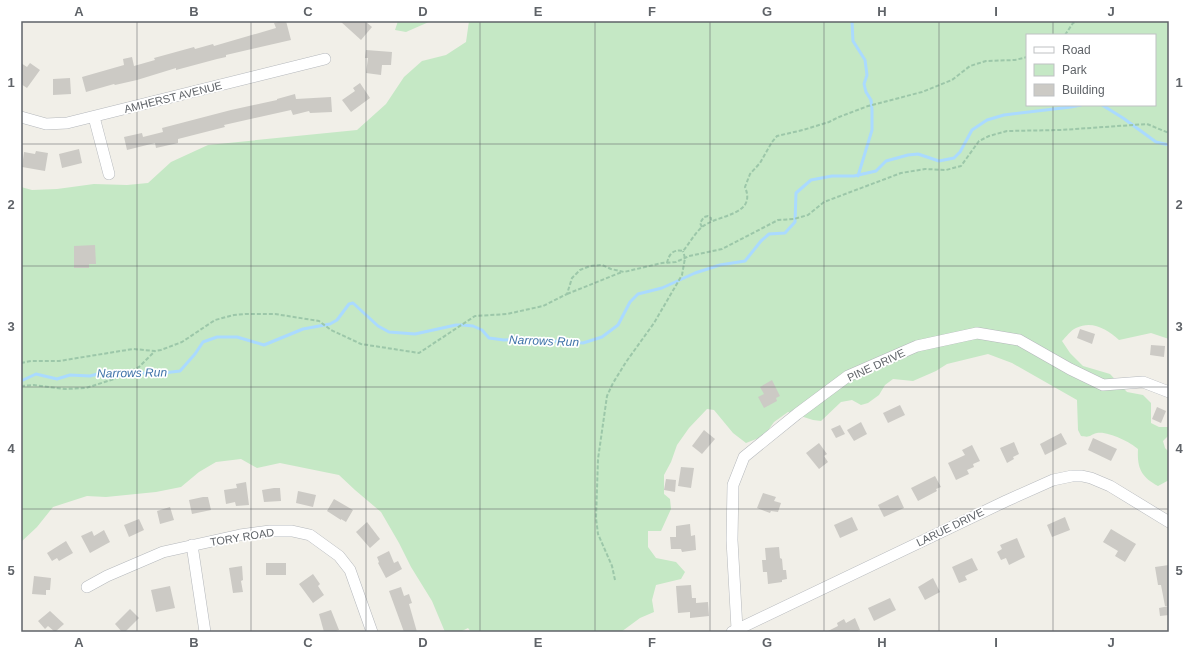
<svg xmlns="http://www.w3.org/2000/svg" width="1190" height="653" font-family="Arial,sans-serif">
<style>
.green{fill:#c5e8c5;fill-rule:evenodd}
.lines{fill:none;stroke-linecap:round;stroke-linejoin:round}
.stream{stroke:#aadaff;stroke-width:3}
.building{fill:#cccac5}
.minor-casing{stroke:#b5b8bc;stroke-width:12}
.path{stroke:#9cc7a9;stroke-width:2;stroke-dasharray:4 2;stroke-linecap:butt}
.minor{stroke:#fff;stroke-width:11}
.grid{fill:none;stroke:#5f6368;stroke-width:1;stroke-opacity:0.55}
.labels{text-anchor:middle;stroke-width:3.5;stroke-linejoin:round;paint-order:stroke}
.street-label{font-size:11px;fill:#5f6368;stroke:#fff}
.water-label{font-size:12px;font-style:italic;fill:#4174aa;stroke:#fff}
.neatline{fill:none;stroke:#5f6368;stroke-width:1.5}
.grid-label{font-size:13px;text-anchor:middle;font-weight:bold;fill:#5f6368}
</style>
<rect width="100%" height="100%" fill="#f1efe8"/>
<g class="green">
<path d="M 398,21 L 431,21 L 406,32 L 395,30 Z"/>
<path d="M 469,21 L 1169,21 L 1169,339 L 1151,333 L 1119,340 C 1107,329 1092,320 1076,328 C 1071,330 1066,337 1062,341 L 1070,353 L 1083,366 L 1110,374 L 1127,392 L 1143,395 L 1151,403 L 1151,423 L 1159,427 L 1169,427 L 1169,435 L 1163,441 L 1165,448 L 1169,452 L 1169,480 L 1158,486 C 1141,477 1137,468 1138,449 C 1130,442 1108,431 1097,433 C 1089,435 1091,438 1081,436 L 1078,430 L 1077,400 L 1012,363 L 988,354 L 947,364 L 936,371 L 913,381 L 893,379 L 885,385 L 879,395 L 868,403 L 861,405 L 852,400 L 841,402 L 821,421 L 813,420 L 788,412 L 774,422 L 764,436 L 746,443 L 733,433 L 714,410 L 707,409 L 689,428 L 677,445 L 671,462 L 664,475 L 664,494 L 670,499 L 671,509 L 661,531 L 648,531 L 648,547 L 656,558 L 676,562 L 685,572 L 681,579 L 656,585 L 652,600 L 654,612 L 640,618 L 621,632 L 471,632 L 468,628 L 460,632 L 445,632 L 432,601 L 411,567 L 399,543 L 381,512 L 355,490 L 339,475 L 280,463 L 257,468 L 241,459 L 216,462 L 199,472 L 181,487 L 156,492 L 106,497 L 87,496 L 53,507 L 37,527 L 21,542 L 21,187 L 32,190 L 57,189 L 94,184 L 127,185 L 148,183 L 171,162 L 208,145 L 357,130 L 386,104 L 404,77 L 422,61 L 446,55 L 466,42 ZM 1027,35 L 1155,35 L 1155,105 L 1027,105 Z"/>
</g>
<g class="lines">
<g class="stream">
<path d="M 852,21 L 853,41 L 865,60 L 867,75 L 864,84 L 866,92 L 871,100 L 872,110 L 872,130 L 858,176"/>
<path d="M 1102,105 L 1123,118 L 1156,142 L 1169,145"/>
<path d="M 21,381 L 36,374 L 57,379 L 70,375 L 90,376 L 105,372 L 128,373 L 131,372 L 155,374 L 180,371 L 195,354 L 203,342 L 217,337 L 237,337 L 264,345 L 303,329 L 330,324 L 337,320 L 349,304 L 353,303 L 378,326 L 389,332 L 415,334 L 456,325 L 463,325 L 473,326 L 482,330 L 489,338 L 504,340 L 524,339 L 583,343 L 602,337 L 618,325 L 630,302 L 638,294 L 662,288 L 695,273 L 720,265 L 745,261 L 761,241 L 769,234 L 785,233 L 795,222 L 796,193 L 811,180 L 832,176 L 854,176 L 876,171 L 886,161 L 908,155 L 918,154 L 939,161 L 954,158 L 960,152 L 972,130 L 987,120 L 1004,115 L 1071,107 L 1081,105"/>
</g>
</g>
<g class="building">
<path d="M 283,21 L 286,21 L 291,40 L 226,55 L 226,57 L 217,59 L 176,70 L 176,68 L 137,80 L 115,85 L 114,84 L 86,92 L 82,77 L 124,65 L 123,59 L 132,57 L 134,66 L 155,60 L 154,58 L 194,47 L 195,49 L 213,44 L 214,46 L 276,28 L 274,23 Z"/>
<path d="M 340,21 L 365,21 L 372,27 L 361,40 Z"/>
<path d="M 366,50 L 392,52 L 391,65 L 382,65 L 381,75 L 366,73 L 368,58 L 365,58 Z"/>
<path d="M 21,63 L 27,67 L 30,63 L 40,70 L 27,88 L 21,84 Z"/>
<path d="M 70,78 L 71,94 L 53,95 L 53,79 Z"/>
<path d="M 360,83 L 370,98 L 351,112 L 342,100 L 355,91 L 353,88 Z"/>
<path d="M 295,94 L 296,99 L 331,97 L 332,112 L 310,113 L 309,111 L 293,115 L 291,110 L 224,125 L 225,127 L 178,139 L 178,143 L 156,148 L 155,143 L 127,150 L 124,137 L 142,133 L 143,137 L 163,132 L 162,128 L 231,110 L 277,100 L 277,99 Z"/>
<path d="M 79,149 L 82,163 L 62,168 L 59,154 Z"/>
<path d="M 36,151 L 48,153 L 45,171 L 22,167 L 24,152 L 35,154 Z"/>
<path d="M 95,245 L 96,264 L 89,264 L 89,268 L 74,268 L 74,246 Z"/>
<path d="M 1080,329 L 1095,334 L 1092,344 L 1077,338 Z"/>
<path d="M 1151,345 L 1165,346 L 1164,357 L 1150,355 Z"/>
<path d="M 772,380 L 780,396 L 776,398 L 777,401 L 764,408 L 758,397 L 764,394 L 760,387 Z"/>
<path d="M 900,405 L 905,415 L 888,423 L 883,413 Z"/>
<path d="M 1157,407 L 1166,411 L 1161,423 L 1152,419 Z"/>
<path d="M 861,422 L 867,434 L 854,441 L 847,430 Z"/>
<path d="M 840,425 L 845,434 L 836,438 L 831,429 Z"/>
<path d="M 704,430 L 715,439 L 702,454 L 692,446 Z"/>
<path d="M 1061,433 L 1067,444 L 1045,455 L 1040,444 Z"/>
<path d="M 1093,438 L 1117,449 L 1111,461 L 1088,450 Z"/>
<path d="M 1014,442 L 1019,454 L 1013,457 L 1014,459 L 1007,463 L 1000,448 Z"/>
<path d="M 819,443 L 827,454 L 824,456 L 828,462 L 819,469 L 806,453 Z"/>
<path d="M 972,445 L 980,461 L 973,464 L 974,467 L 967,470 L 969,474 L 956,480 L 948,463 L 965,455 L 962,450 Z"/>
<path d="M 681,467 L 694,468 L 691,488 L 678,486 Z"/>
<path d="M 935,476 L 941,487 L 936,489 L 937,491 L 918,501 L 911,488 Z"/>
<path d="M 666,479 L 676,480 L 675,492 L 664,490 Z"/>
<path d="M 246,482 L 249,505 L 236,506 L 235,502 L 226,504 L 224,490 L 237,488 L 236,484 Z"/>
<path d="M 274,488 L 280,488 L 281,501 L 264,502 L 262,490 Z"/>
<path d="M 298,491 L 316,495 L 313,507 L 296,503 Z"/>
<path d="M 763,493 L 776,497 L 774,501 L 781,503 L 778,512 L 771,511 L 770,513 L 757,508 Z"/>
<path d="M 898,495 L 904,508 L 884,517 L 878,505 Z"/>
<path d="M 203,497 L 208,497 L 211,510 L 192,514 L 189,500 Z"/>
<path d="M 334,499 L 353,510 L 346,522 L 341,519 L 341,520 L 327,511 Z"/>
<path d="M 170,507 L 174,520 L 160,524 L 157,511 Z"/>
<path d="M 852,517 L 858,530 L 840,538 L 834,525 Z"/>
<path d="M 1065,517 L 1070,530 L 1052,537 L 1047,525 Z"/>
<path d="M 139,519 L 144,530 L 129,537 L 124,525 Z"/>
<path d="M 367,522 L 380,539 L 370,548 L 356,532 Z"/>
<path d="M 690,524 L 691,536 L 695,535 L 696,550 L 682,552 L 681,549 L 671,549 L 670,537 L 676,537 L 676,526 Z"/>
<path d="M 1111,529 L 1136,544 L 1125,562 L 1115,556 L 1118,551 L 1103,542 Z"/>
<path d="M 104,530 L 110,542 L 90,553 L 81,536 L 92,531 L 94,536 Z"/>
<path d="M 1017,538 L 1025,557 L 1009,565 L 1006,558 L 1001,560 L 997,552 L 1002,549 L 1000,545 Z"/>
<path d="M 66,541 L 73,553 L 59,561 L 57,558 L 52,561 L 47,553 Z"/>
<path d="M 779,547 L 780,558 L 782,559 L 783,570 L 786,570 L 787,579 L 782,580 L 782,582 L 768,584 L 767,572 L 763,572 L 762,560 L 766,560 L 765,548 Z"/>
<path d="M 389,551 L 394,563 L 398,561 L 402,569 L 386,578 L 378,563 L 379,562 L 377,557 Z"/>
<path d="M 972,558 L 978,570 L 965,576 L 967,580 L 959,583 L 952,567 Z"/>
<rect x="266" y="563" width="20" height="12"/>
<path d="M 1169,565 L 1169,606 L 1165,606 L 1161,585 L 1158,585 L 1155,567 Z"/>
<path d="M 242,566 L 243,580 L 241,581 L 243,592 L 233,593 L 229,568 Z"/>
<path d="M 313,574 L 320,584 L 318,586 L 324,595 L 313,603 L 299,584 Z"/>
<path d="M 34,576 L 51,578 L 50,590 L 46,590 L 46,595 L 32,594 Z"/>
<path d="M 933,578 L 940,592 L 925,600 L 918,587 Z"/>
<path d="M 691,585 L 692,598 L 696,598 L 696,603 L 708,602 L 709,616 L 690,618 L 690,612 L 678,613 L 676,586 Z"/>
<path d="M 170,586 L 175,608 L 156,612 L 151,590 Z"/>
<path d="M 401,587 L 404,596 L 409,594 L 412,603 L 409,604 L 417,632 L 404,632 L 389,591 Z"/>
<path d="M 890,598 L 896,610 L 874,621 L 868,608 Z"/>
<path d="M 1169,606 L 1169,615 L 1160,616 L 1159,608 Z"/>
<path d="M 130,609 L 139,618 L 125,632 L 122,632 L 115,624 Z"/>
<path d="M 331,610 L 339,630 L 333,632 L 324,632 L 319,614 Z"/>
<path d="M 50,611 L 64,624 L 55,632 L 48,626 L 45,629 L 38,621 Z"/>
<path d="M 855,618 L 860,630 L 855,632 L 826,632 L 838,626 L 837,623 L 844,619 L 846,623 Z"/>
</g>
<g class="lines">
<defs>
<g id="minor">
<path d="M 21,117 L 46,124 L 67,123 L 325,59"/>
<path d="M 94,117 L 109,174"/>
<path d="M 192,545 L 205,632"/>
<path d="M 87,587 L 107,576 L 163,552 L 240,535 L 270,531 L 292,531 L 310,535 L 339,556 L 350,570 L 372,632"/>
<path d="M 737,629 L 732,540 L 733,485 L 744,457 L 797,414 L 848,376 L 917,346 L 977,333 L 1019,340 L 1070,369 L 1103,385 L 1143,382 L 1169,392"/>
<path d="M 732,632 L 1006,501 L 1053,480 L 1072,476 L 1082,476 L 1091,478 L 1110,486 L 1169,522"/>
</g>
</defs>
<use href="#minor" class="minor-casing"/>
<g class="path">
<path d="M 1065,35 L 1073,23 L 1077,21"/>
<path d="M 702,227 L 700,223 L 704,217 L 708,216 L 711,218 L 711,222"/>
<path d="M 667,263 C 669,254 673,249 683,251 C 689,244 695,233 702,227 C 718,214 757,216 745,187 L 750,174 L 760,163 L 772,142 L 777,136 L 803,130 L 829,122 L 839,117 L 868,106 L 922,92 L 952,80 L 970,66 L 986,61 L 1015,60 L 1027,57"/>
<path d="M 567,294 L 622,272"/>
<path d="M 21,363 L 31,361 L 59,361 L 133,349 L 155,351 L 161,350 L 182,342 L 215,320 L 234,315 L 245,314 L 275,314 L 319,321 L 331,330 L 361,344 L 419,353 L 475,316 L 507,314 L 543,306 L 567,294 L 572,278 L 580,270 L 590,266 L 602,265 L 611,269 L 624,272 L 662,263 L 676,262 L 689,256 L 722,249 L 778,220 L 794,219 L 808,215 L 824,202 L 901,173 L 925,169 L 946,170 L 961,166 L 979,141 L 989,136 L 1007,131 L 1061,130 L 1147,124 L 1169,133"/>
<path d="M 21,386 L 34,385 L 65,389 L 86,388 L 114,379 L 128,373 L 139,367 L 155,351"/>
<path d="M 615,580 L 612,566 L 598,534 L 596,518 L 598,459 L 607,396 L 613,383 L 626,362 L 654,323 L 682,275 L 685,258 L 683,251"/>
</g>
<use href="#minor" class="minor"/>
</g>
<path class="grid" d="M 137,21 L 137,632M 251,21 L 251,632M 366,21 L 366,632M 480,21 L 480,632M 595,21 L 595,632M 710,21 L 710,632M 824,21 L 824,632M 939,21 L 939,632M 1053,21 L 1053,35M 1053,105 L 1053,632M 21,144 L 1169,144M 21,266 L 1169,266M 21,387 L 1169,387M 21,509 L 1169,509"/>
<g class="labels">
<g class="street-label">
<text transform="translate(173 97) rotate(-14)" y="4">AMHERST AVENUE</text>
<text transform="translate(876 365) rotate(-25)" y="4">PINE DRIVE</text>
<text transform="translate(950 527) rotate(-26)" y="4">LARUE DRIVE</text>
<text transform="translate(242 537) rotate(-9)" y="4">TORY ROAD</text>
</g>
<g class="water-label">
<text transform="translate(544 341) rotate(2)" y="4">Narrows Run</text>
<text transform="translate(132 373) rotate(-1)" y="4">Narrows Run</text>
</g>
</g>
<rect width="1190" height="653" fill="none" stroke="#ffffff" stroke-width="44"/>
<rect x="1026" y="34" width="130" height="72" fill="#ffffff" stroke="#bfc1c3"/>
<rect x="1034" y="47" width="20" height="6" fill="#ffffff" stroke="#bfc1c3"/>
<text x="1062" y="54" font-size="12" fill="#5f6368">Road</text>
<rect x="1034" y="64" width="20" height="12" fill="#c5e8c5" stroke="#bfc1c3"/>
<text x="1062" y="74" font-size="12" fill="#5f6368">Park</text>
<rect x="1034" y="84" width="20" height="12" fill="#cccac5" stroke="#bfc1c3"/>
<text x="1062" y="94" font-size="12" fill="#5f6368">Building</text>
<rect x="22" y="22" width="1146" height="609" class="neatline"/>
<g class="grid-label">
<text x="79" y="16">A</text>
<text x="194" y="16">B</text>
<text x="308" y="16">C</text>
<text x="423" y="16">D</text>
<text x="538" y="16">E</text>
<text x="652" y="16">F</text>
<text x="767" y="16">G</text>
<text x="882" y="16">H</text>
<text x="996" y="16">I</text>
<text x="1111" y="16">J</text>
<text x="11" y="87">1</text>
<text x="1179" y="87">1</text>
<text x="11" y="209">2</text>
<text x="1179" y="209">2</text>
<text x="11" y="331">3</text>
<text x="1179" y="331">3</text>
<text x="11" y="453">4</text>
<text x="1179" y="453">4</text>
<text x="11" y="575">5</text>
<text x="1179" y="575">5</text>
<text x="79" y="647">A</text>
<text x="194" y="647">B</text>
<text x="308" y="647">C</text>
<text x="423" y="647">D</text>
<text x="538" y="647">E</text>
<text x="652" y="647">F</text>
<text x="767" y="647">G</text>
<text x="882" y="647">H</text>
<text x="996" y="647">I</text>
<text x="1111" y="647">J</text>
</g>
</svg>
